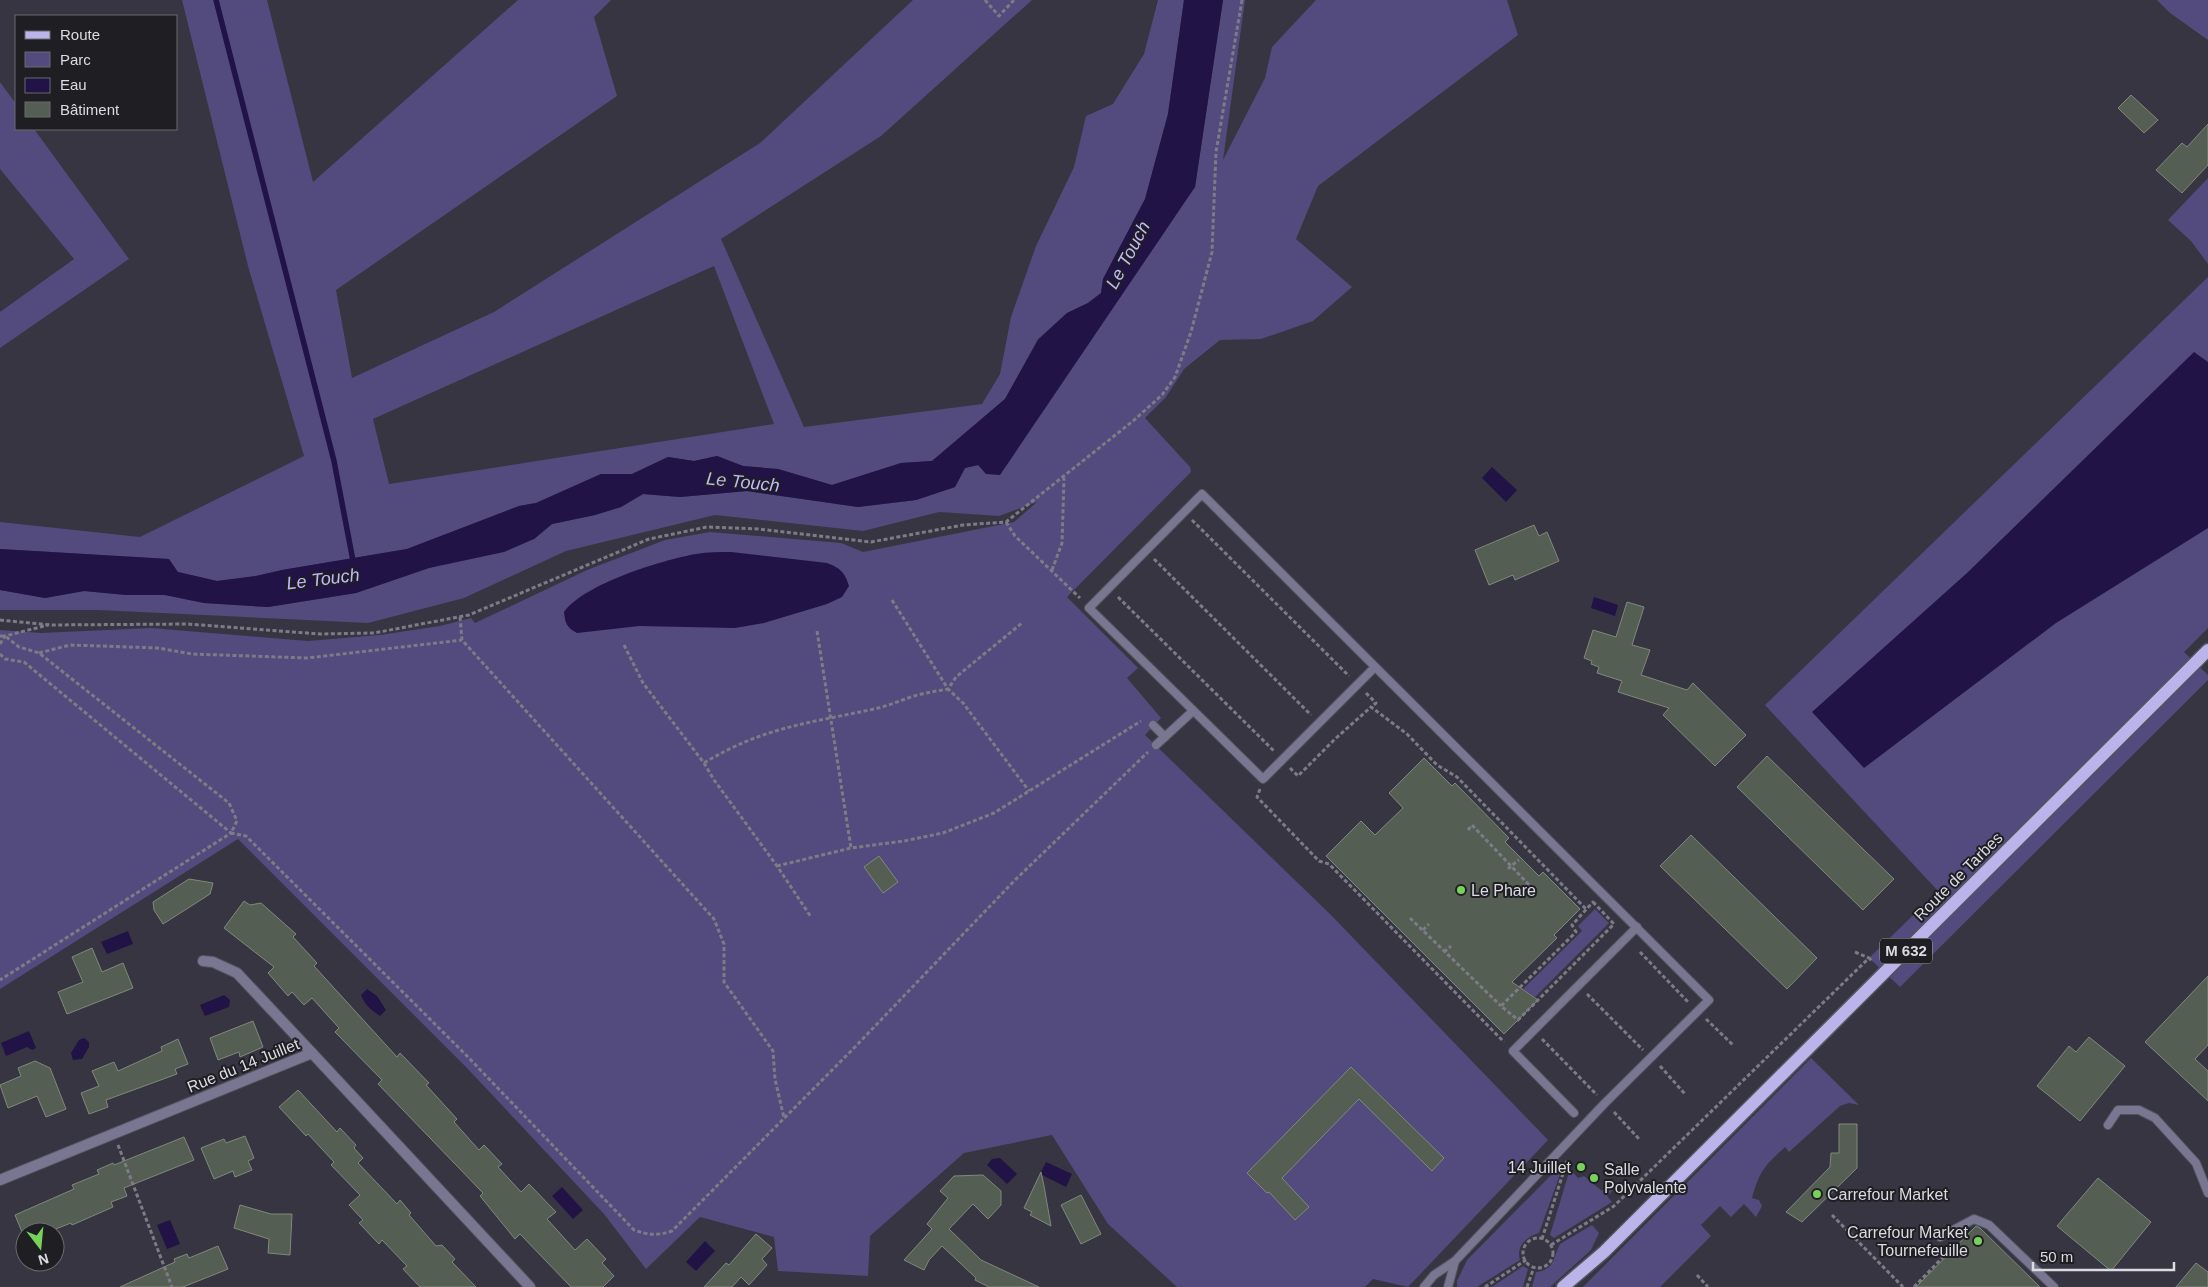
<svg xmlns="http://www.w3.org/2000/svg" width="2208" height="1287" font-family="Arial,sans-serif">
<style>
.green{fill:#534a7e;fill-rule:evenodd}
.water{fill:#211346}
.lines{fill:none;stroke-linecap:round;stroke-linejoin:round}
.stream{stroke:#211346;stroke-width:5.5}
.building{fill:#555e53;stroke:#80897d}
.lane-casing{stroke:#55535e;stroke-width:10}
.street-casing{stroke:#55535e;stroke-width:12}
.primary-casing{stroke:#55535e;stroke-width:15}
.path{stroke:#7d7c86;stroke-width:3;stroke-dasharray:4 2.5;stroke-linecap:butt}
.lane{stroke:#797691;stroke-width:8}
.street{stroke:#797691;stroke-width:10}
.primary{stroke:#bbb4ea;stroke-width:12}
.poi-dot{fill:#78d259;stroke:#1e1e23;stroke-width:2}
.labels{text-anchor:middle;stroke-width:4;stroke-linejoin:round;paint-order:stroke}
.shield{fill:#1e1e23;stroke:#a2a2a9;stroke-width:1}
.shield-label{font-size:15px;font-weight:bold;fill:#dbdbe2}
.street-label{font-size:16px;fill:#dbdbe2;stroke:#1e1e23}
.poi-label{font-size:16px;fill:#dbdbe2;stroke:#1e1e23;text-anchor:start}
.water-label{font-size:18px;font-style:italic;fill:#c1b7fb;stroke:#1e1e23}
</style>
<rect width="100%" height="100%" fill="#373541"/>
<g class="green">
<path d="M 182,0 L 267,0 L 313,182 L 518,0 L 611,0 L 594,17 L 617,96 L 336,290 L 352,378 L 494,312 L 760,143 L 913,0 L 1032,0 L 881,136 L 721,239 L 804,427 L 982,404 L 1000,374 L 1011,317 L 1036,246 L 1074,167 L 1086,116 L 1113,104 L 1144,54 L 1158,0 L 1184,0 L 1168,114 L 1145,199 L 1103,279 L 1101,293 L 1088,303 L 1067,313 L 1038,339 L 1005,399 L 932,461 L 901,463 L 832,485 L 778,469 L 743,466 L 717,456 L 694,461 L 668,457 L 632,474 L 601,474 L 536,503 L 519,506 L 407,549 L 282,570 L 256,576 L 217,581 L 177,572 L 168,559 L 0,549 L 0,522 L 140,537 L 304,456 L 248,266 ZM 714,266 L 774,424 L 389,484 L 373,419 Z"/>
<path d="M 1223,0 L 1245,0 L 1223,160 L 1265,78 L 1272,47 L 1316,0 L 1507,0 L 1518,35 L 1318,186 L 1296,239 L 1352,287 L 1313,321 L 1261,339 L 1220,340 L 1184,369 L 1166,397 L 1145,418 L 1190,467 L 1191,472 L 1067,597 L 1138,668 L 1127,678 L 1161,718 L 1145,735 L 1331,915 L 1548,1140 L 1408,1287 L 1373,1279 L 1365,1287 L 1177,1287 L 1108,1224 L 1052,1135 L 964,1153 L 870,1236 L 868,1276 L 778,1271 L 774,1237 L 700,1217 L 646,1269 L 604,1214 L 466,1067 L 238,839 L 0,989 L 0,630 L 41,633 L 151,628 L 308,641 L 380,635 L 440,626 L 471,618 L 475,623 L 587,570 L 665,540 L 710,532 L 841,543 L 863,552 L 1014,522 L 1037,502 L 999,516 L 939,512 L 863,531 L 715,515 L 566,551 L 464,598 L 368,623 L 98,610 L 0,610 L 0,590 L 45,598 L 84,591 L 126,595 L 165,595 L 204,603 L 268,607 L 356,593 L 429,568 L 534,539 L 552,524 L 595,515 L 621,507 L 643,494 L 680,497 L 747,491 L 858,507 L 916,500 L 955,487 L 965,468 L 979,465 L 986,474 L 1195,187 Z"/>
<path d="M 2157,0 L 2208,0 L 2208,40 L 2170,13 Z"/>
<path d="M 0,82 L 16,104 L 16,129 L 34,129 L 129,259 L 0,348 L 0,312 L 74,259 L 0,169 Z"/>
<path d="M 2208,178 L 2208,264 L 2191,241 L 2168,220 Z"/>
<path d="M 2208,277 L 2208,628 L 2184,652 L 2208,675 L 2208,680 L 1900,987 L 1869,958 L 1938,891 L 1765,705 Z"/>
<path d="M 1595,909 L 1609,923 L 1535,997 L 1523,989 L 1582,931 L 1578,926 Z"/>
<path d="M 1811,1058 L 1859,1105 L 1849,1103 L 1840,1106 L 1789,1152 L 1785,1147 C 1764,1167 1760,1170 1752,1198 L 1759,1200 L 1762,1206 L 1756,1217 L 1744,1204 L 1731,1217 L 1720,1206 L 1701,1225 L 1711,1236 L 1660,1287 L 1583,1287 Z"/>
<path d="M 1561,1165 L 1562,1169 L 1539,1233 C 1526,1237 1516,1246 1520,1260 L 1477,1287 L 1457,1287 L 1457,1281 L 1467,1260 Z"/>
<path d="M 1570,1169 L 1578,1178 L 1584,1176 L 1602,1191 L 1610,1184 L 1615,1188 L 1607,1196 L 1612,1202 L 1554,1238 L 1550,1235 Z"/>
<path d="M 1592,1225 L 1599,1233 L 1591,1250 L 1550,1287 L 1532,1287 L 1536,1272 C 1555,1270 1553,1257 1560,1244 Z"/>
<path d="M 1523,1266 L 1528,1269 L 1523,1287 L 1492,1287 Z"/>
</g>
<g class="water">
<path d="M 1184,0 L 1223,0 L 1195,187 L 1000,475 L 986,474 L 978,465 L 965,468 L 955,487 L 916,500 L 858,507 L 747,491 L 680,497 L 643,494 L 621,507 L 595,515 L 552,524 L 534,539 L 504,552 L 429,568 L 356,593 L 268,607 L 204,603 L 165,595 L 126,595 L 84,591 L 45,598 L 0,590 L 0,549 L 169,559 L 178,572 L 217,581 L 256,576 L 282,570 L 407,549 L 519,506 L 536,503 L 601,474 L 632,474 L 668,457 L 694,461 L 717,456 L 743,466 L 778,469 L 832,485 L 901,463 L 932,461 L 1005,399 L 1038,340 L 1067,313 L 1088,303 L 1101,293 L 1103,279 L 1145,199 L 1168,114 Z"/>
<path d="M 2194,352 L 2208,362 L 2208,528 L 2056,623 L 1864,768 L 1812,712 L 1967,573 Z"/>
<path d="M 1492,467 L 1517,490 L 1506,502 L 1482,478 Z"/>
<path d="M 731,552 L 827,563 C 840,568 845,572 849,586 L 842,597 L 827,604 L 764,623 L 735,628 L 639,626 L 577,633 C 567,628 565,623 564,612 C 584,584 662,560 696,554 C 708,552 720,552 731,552 Z"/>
<path d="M 1594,597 L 1618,605 L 1615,616 L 1591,608 Z"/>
<path d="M 128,931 L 133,944 L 107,954 L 101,942 Z"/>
<path d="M 367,989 L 377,996 L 386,1010 L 380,1016 C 371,1010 365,1005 361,995 Z"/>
<path d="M 224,995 L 230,1000 L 229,1007 L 205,1016 L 200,1005 Z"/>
<path d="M 29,1031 L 36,1048 L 32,1050 L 27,1047 L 6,1056 L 1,1043 Z"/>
<path d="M 84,1038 L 89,1042 L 89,1047 L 82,1059 L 73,1060 L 71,1053 L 79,1040 Z"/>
<path d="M 1000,1158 L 1017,1174 L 1007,1184 L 987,1165 L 992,1159 Z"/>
<path d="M 1046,1162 L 1072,1174 L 1066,1187 L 1040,1174 Z"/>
<path d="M 562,1187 L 583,1210 L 573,1219 L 552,1196 Z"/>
<path d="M 170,1220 L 180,1244 L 167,1249 L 157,1225 Z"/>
<path d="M 705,1241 L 715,1251 L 696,1271 L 686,1262 Z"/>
</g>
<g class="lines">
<path class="stream" d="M 216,0 L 334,461 L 354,566"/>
</g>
<g class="building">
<path d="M 2131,95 L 2158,120 L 2144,133 L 2118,108 Z"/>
<path d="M 2208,124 L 2208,165 L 2182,193 L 2156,170 L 2182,143 L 2187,147 Z"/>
<path d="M 1534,525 L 1539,536 L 1547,532 L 1559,561 L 1515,580 L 1513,575 L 1489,585 L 1475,550 Z"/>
<path d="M 1627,602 L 1644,607 L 1632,645 L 1650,650 L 1641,675 L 1687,690 L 1693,683 L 1746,735 L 1715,766 L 1663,715 L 1669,708 L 1618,692 L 1622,681 L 1597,673 L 1599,667 L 1591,664 L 1592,661 L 1584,658 L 1593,630 L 1616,637 Z"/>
<path d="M 1767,756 L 1894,879 L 1863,910 L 1737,787 Z"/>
<path d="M 1424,758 L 1452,786 L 1455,783 L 1509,838 L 1505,842 L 1539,876 L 1543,872 L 1580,909 L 1554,935 L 1557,938 L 1512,982 L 1538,1000 L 1504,1034 L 1326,856 L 1361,821 L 1375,835 L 1403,808 L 1389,793 Z"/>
<path d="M 1691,835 L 1817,958 L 1787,989 L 1660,866 Z"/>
<path d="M 879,856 L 898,882 L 883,893 L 864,867 Z"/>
<path d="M 189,879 L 213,883 L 210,894 L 163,924 L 154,910 L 153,902 Z"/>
<path d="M 244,901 L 250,905 L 261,903 L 296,934 L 293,937 L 317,963 L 314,966 L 397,1057 L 400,1053 L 429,1083 L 426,1085 L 457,1119 L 454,1122 L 479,1150 L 484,1145 L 502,1164 L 498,1167 L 521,1192 L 529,1184 L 556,1212 L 547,1219 L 575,1250 L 587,1239 L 606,1259 L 602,1263 L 614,1276 L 603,1287 L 571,1287 L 520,1234 L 515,1239 L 480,1196 L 483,1193 L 378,1084 L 382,1080 L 335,1032 L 339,1028 L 312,998 L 304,1005 L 292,992 L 288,996 L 268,973 L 274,967 L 224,928 Z"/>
<path d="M 92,948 L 102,972 L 123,963 L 133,988 L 67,1014 L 58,992 L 83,982 L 72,957 Z"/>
<path d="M 2208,976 L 2208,1045 L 2195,1059 L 2208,1071 L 2208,1101 L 2145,1042 Z"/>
<path d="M 253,1021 L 263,1047 L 240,1057 L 239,1052 L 218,1060 L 210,1038 Z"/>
<path d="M 2089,1037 L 2125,1066 L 2080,1121 L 2037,1086 L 2069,1046 L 2076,1052 Z"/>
<path d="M 178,1039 L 188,1064 L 175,1069 L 177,1074 L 106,1100 L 108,1107 L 89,1114 L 81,1093 L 99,1086 L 92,1071 L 114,1062 L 118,1071 L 162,1051 L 161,1047 Z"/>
<path d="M 35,1061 L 50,1068 L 66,1109 L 46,1117 L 37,1096 L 8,1108 L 0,1085 L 21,1076 L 18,1068 Z"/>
<path d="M 1351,1067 L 1444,1158 L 1432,1171 L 1359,1099 L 1282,1178 L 1309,1207 L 1295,1220 L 1269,1192 L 1267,1193 L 1247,1173 Z"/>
<path d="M 298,1090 L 337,1132 L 340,1128 L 356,1145 L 354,1148 L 363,1158 L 358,1163 L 397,1204 L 400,1200 L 411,1213 L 409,1215 L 436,1246 L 442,1245 L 455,1259 L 452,1262 L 476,1287 L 420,1287 L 403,1269 L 407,1266 L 382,1240 L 379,1244 L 359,1223 L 363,1220 L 349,1205 L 360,1195 L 331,1165 L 334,1162 L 308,1134 L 306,1136 L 279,1107 Z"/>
<path d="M 1839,1124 L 1857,1124 L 1857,1168 L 1802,1222 L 1786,1212 L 1830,1167 L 1831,1153 L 1839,1153 Z"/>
<path d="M 245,1136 L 254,1158 L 248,1161 L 252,1170 L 235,1177 L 233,1171 L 214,1179 L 201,1148 L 224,1139 L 226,1143 Z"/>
<path d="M 184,1137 L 194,1160 L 124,1188 L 127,1196 L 111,1202 L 113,1207 L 72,1225 L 71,1223 L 48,1232 L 22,1232 L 15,1215 L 74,1189 L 72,1185 L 99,1174 L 97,1170 L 113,1163 L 114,1165 Z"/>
<path d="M 1041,1172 L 1044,1186 L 1051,1226 L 1030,1215 L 1032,1212 L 1024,1208 Z"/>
<path d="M 983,1175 L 1001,1191 L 1001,1205 L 988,1219 L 973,1204 L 949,1229 L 981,1260 L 1039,1287 L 989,1287 L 975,1280 L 976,1278 L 942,1246 L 929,1260 L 924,1270 L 904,1260 L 932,1229 L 927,1224 L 948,1198 L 940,1191 L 954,1176 Z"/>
<path d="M 2098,1178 L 2151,1222 L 2111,1271 L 2057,1226 Z"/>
<path d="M 1081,1195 L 1101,1234 L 1081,1244 L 1061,1205 Z"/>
<path d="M 240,1205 L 271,1214 L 292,1214 L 290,1255 L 268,1253 L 269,1239 L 234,1228 Z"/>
<path d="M 1976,1226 L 1980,1228 L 2040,1287 L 1916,1287 Z"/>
<path d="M 756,1234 L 772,1248 L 762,1259 L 767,1265 L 749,1285 L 741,1277 L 732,1287 L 704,1287 L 726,1263 L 729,1265 Z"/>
<path d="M 218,1246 L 228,1269 L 183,1287 L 120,1287 L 175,1262 L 174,1259 L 187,1254 L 189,1258 Z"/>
<path d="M 2196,1263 L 2208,1272 L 2208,1287 L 2176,1287 Z"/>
</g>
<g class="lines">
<defs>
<g id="lane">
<path d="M 1375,667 L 1263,779 L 1089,608 L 1202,494 L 1709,1000 L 1605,1103 L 1455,1261 L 1434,1275 L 1424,1287"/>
<path d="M 1153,725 L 1165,737"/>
<path d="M 1156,745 L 1193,711"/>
<path d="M 1574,1113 L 1513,1051 L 1637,927"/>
<path d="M 2108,1125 L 2118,1110 L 2139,1110 L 2155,1118 L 2196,1163 L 2208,1193"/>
<path d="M 1940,1237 L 1974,1219 L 1989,1225 L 2054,1287"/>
<path d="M 1448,1287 L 1455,1261"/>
</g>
<g id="street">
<path d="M 203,961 L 213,962 L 237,973 L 312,1053"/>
<path d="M 0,1180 L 312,1053 L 530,1287"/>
</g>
<path id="primary" d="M 1563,1287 L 1604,1252 L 2208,650"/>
</defs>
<use href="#lane" class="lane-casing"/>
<use href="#street" class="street-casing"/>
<use href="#primary" class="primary-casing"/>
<g class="path">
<path d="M 985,0 L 999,16 L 1014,0"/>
<path d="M 1192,520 L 1349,676"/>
<path d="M 1006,522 L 1015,536 L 1080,598"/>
<path d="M 1154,559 L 1311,715"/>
<path d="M 1052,570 L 1062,543 L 1064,478"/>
<path d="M 1118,597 L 1274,751"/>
<path d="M 892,600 L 948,689 L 963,703 L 1029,791"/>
<path d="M 460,617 L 462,640 L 714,919 L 724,944 L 724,982 L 773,1051 L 775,1079 L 784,1118"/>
<path d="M 0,620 L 51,625 L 187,624 L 320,634 L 374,633 L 469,615 L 649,539 L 707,527 L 758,529 L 871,542 L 963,525 L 1006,522 L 1133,421 L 1162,395 L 1175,377 L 1191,332 L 1212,252 L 1216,152 L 1242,0"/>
<path d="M 817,631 L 851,848"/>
<path d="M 0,636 L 5,636 L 19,647 L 39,653 L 229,803 L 237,821 L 231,833 L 246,836 L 467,1056 L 634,1230 C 648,1235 657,1236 672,1231 L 854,1048 L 1015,880 L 1148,752"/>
<path d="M 0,644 L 5,636 L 48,625"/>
<path d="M 624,645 L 643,683 L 704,763 L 714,780 L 777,866 L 811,917"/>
<path d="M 39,653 L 70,645 L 158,648 L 192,654 L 307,658 L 462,640"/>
<path d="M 0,654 L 5,659 L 24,662 L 231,833 L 0,980"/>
<path d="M 1366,693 L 1376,703 L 1371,707 L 1407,734 L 1437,765 L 1457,777 L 1586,909"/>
<path d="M 704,763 C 763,727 810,723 874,709 C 889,706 903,699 918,695 C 928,692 938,691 948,689 L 956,677 L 1022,623"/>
<path d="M 1290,768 L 1298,776 L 1335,739 L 1371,707"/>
<path d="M 1260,789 L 1257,797 L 1319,861 L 1329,864 L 1504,1042"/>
<path d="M 1468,830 L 1472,825 L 1511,866 L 1519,860"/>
<path d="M 777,866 L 851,848 L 904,841 L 943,833 L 994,813 L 1141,721"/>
<path d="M 1508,869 L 1511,866 L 1533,889 L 1530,892"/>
<path d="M 1593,902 L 1614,924 L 1518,1020 L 1501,1006 L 1576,932 L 1572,925 Z"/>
<path d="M 1410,918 L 1501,1006"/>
<path d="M 1423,930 L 1429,924"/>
<path d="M 1444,952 L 1451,946"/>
<path d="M 1640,952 L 1689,1003"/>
<path d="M 1855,952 L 1869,958"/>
<path d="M 1587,994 L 1643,1050"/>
<path d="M 1706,1019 L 1733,1045"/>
<path d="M 1542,1039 L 1597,1095"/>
<path d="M 1660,1066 L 1685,1094"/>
<path d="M 1614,1112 L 1639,1139"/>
<path d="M 118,1145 L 172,1287"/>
<path d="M 1832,1215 L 1903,1287"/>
<circle cx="1538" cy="1253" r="15"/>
<path d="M 1542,1239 L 1567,1161"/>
<path d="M 1551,1245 L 1614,1206 L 1869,958 L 1873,962"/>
<path d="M 1697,1275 L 1708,1287"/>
<path d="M 1485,1287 L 1526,1260"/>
<path d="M 1527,1287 L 1534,1267"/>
<path d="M 1914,1287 L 1944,1256 L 1945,1257"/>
</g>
<use href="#lane" class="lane"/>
<use href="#street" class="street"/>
<use href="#primary" class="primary"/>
</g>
<g class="poi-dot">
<circle cx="1461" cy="890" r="5"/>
<circle cx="1581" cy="1167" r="5"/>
<circle cx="1594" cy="1178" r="5"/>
<circle cx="1817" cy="1194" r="5"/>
<circle cx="1978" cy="1241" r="5"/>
</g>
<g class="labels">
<rect class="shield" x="1880" y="938.5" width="52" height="25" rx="4"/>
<g class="shield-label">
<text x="1906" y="956">M 632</text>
</g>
<g class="street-label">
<text transform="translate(1958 876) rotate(-45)" y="6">Route de Tarbes</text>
<text transform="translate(243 1065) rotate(-22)" y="6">Rue du 14 Juillet</text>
</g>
<g class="poi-label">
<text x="1471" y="896">Le Phare</text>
<text x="1571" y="1173" text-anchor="end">14 Juillet</text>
<text x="1604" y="1175">Salle<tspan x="1604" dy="18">Polyvalente</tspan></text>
<text x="1827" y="1200">Carrefour Market</text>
<text x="1968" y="1238" text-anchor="end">Carrefour Market<tspan x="1968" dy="18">Tournefeuille</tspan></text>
</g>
<g class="water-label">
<text transform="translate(1128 255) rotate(-62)" y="6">Le Touch</text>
<text transform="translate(743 482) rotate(6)" y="6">Le Touch</text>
<text transform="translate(323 579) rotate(-7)" y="6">Le Touch</text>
</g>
</g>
<rect x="15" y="15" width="162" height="115" fill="#1e1e23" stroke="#6a6a6f"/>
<rect x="25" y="31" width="25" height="8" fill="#bbb4ea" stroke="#6a6a6f"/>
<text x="60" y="40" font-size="15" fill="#dbdbe2">Route</text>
<rect x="25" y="52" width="25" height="15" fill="#534a7e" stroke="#6a6a6f"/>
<text x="60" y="65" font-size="15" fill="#dbdbe2">Parc</text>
<rect x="25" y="78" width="25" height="15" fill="#211346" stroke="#6a6a6f"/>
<text x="60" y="90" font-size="15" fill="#dbdbe2">Eau</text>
<rect x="25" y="102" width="25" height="15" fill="#555e53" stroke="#6a6a6f"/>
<text x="60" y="115" font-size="15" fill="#dbdbe2">Bâtiment</text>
<g transform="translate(40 1247) rotate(164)"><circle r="24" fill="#1e1e23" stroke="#6a6a6f"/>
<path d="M0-4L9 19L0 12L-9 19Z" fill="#78d259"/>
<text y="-8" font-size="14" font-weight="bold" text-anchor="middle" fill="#dbdbe2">N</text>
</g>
<path d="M2033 1262v8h141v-8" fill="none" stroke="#dbdbe2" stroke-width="2.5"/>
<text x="2040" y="1262" font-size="15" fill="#dbdbe2" stroke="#1e1e23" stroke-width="4" paint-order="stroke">50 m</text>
</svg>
